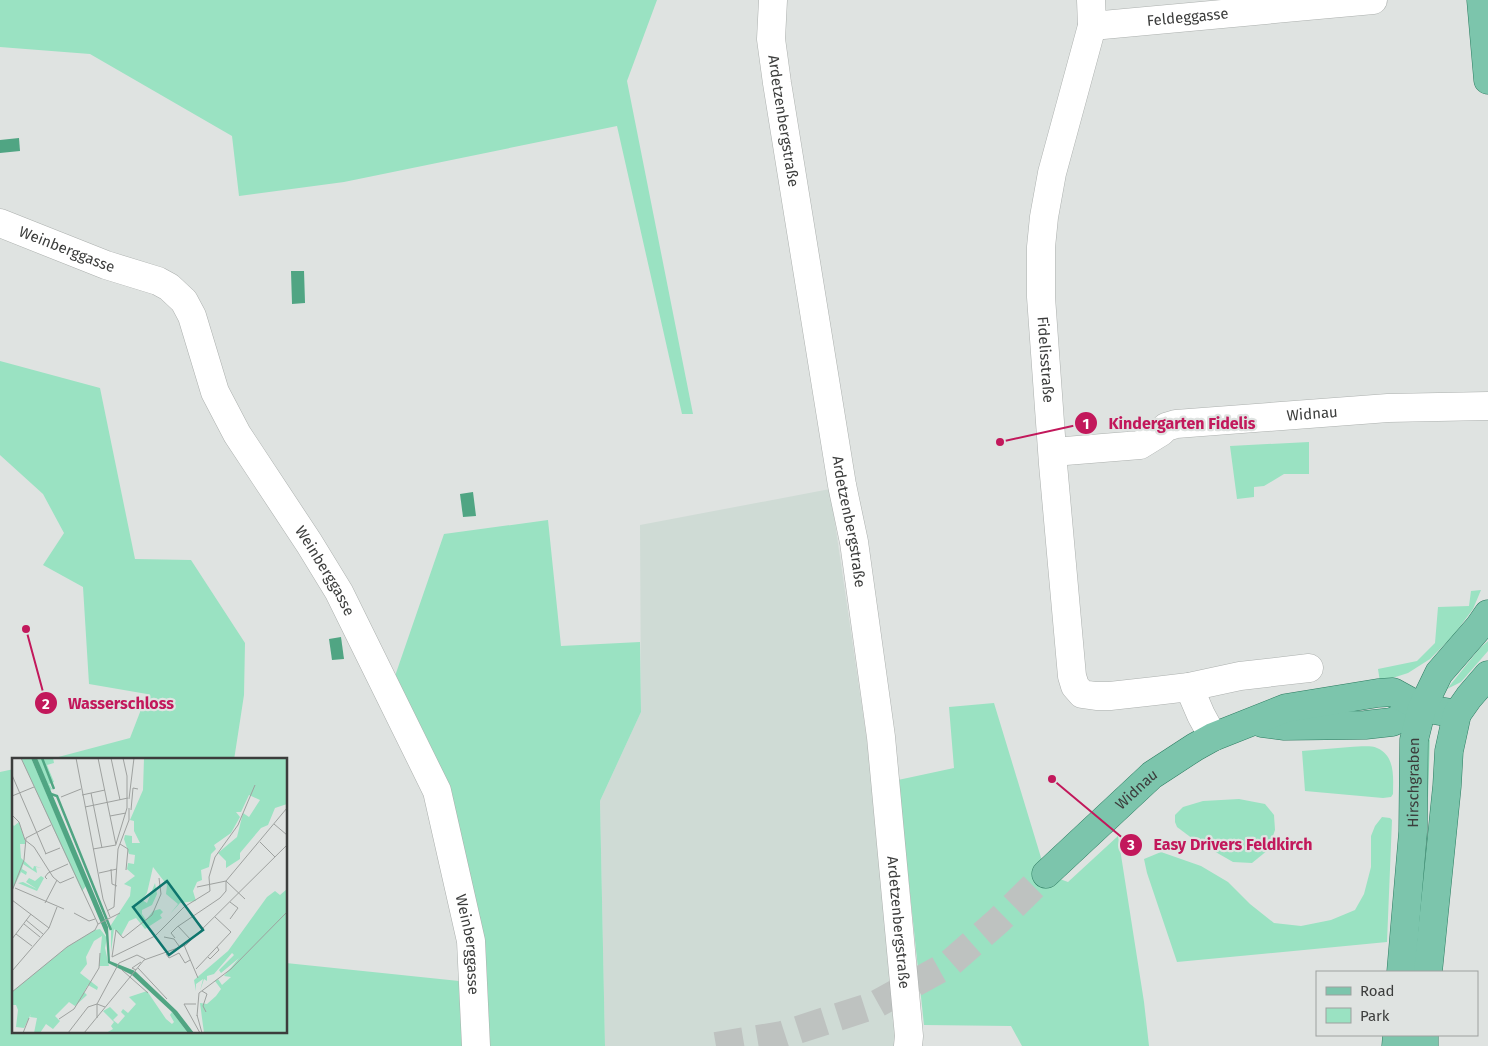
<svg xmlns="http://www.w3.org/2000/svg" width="1488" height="1046" font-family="'Fira Sans',sans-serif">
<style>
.built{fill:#cfdbd5}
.green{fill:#9ae2c2}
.water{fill:#50a583}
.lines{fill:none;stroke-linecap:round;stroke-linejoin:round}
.major-tunnel{stroke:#bec2c0;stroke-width:28;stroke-dasharray:28 14;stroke-linecap:butt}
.minor-casing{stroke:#acb0ae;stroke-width:29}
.major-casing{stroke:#2c7c61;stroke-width:29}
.minor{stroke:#fff;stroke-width:28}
.major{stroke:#7cc5ac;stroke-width:28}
.labels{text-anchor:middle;stroke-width:4.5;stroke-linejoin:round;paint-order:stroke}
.street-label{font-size:15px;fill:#3c3d3c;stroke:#dfe3e1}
.inset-river{fill:none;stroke:#50a583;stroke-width:2.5}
.inset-road{fill:none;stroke:#9ea19f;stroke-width:1}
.view{fill:#0f766e;fill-opacity:0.15;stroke:#0f766e;stroke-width:2.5}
.inset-edge{fill:none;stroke:#3c3d3c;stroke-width:2.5}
.leader{fill:none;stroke:#c2185b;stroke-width:2}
.callout-dot{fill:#c2185b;stroke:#dfe3e1;stroke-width:2}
.mark-label{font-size:15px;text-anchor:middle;font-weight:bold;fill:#fff}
.callout-label{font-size:16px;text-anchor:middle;font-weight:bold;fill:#c2185b;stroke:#dfe3e1;stroke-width:4.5;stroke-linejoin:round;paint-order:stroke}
</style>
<rect width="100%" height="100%" fill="#dfe3e1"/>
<path class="built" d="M 830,489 L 883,850 L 899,1014 L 894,1046 L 605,1046 L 600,801 L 641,712 L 640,525 Z"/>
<g class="green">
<path d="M 0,0 L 657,0 L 627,81 L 693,414 L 682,414 L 617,126 L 344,182 L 239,196 L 232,136 L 90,54 L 0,47 Z"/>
<path d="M 0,361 L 100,388 L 135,559 L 191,560 L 245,643 L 244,695 L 234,760 L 47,760 L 130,738 L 147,694 L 89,684 L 83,587 L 43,565 L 64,533 L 43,494 L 0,455 Z"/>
<path d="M 1309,442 L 1309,474 L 1284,474 L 1264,486 L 1254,487 L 1254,497 L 1237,499 L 1230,446 Z"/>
<path d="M 548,520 L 561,646 L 640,642 L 641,712 L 600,801 L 605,1046 L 0,1046 L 0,772 L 14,769 L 14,1032 L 286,1032 L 286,963 L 459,981 L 456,917 L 429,792 L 385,705 L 444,534 Z"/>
<path d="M 1481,590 L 1473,609 L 1453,636 L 1430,659 L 1408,673 L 1380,682 L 1378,669 L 1417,661 L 1435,643 L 1438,607 L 1469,606 L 1471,591 Z"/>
<path d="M 1488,641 L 1488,651 L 1461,682 L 1447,689 L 1480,648 Z"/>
<path d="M 994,703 L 1046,874 L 1068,882 L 1118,836 L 1144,1002 L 1149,1046 L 1022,1046 L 1011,1026 L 924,1025 L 898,780 L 954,768 L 949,707 Z"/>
<path d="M 1427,738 L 1430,740 L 1428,797 L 1423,798 Z"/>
<path d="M 1350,747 C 1358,747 1370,745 1377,748 C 1396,756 1393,779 1393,794 L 1391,797 L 1383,798 L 1305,791 L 1302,751 Z"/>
<path d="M 1239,799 L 1265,804 L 1274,815 L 1275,830 L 1268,850 L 1252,863 L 1233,862 L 1193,839 L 1177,827 L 1175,822 L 1175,815 L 1183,807 L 1203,801 Z"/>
<path d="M 1382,817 L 1390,818 L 1392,820 L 1387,942 L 1177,962 L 1147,873 L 1144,859 L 1161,852 L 1201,866 L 1228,882 L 1250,904 L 1274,923 L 1301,926 L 1331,920 L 1355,910 L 1364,894 L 1371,867 L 1371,836 L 1375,826 Z"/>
</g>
<g class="water">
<path d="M 19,138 L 20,151 L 0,153 L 0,140 Z"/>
<path d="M 291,271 L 304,271 L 305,303 L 292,304 Z"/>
<path d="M 473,492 L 476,516 L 463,517 L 460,494 Z"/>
<path d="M 341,637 L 344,659 L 332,660 L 329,639 Z"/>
</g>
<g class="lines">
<path class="major-tunnel" d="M 716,1046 L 782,1035 L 875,1005 L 949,964 L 998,921 L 1046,874"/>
<defs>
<g id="minor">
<path id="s1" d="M 773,0 L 771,39 L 777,83 L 842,485 L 854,542 L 881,737 L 909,1036 L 908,1046"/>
<path id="s2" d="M 1091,0 L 1092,26 L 1052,173 L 1044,217 L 1041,247 L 1041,297 L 1053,464 L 1072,676 L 1075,686 L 1082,694 L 1096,696 L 1110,696 L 1155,691 L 1189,687 L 1240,676 L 1309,668"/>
<path id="s3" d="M 1092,26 L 1373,0"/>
<path id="s4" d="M 0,223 L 106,265 L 158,281 L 169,287 L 184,301 L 192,316 L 215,392 L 237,434 L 309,543 L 339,592 L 437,791 L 471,941 L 476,1046"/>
<path id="s5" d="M 1053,452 L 1140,445 L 1161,432 L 1166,427 L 1176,424 L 1388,408 L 1488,406"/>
<path d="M 1189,687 L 1201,715 L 1213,737"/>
</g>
<g id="major">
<path d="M 1481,0 L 1488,80"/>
<path d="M 1262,723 L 1285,726 L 1365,725 L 1392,722 L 1422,708"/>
<path id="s6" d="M 1046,874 L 1152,775 L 1195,747 L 1213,737 L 1286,708 L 1378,693 L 1393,692 L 1422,708 L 1457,714"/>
<path id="s7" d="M 1401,972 L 1413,832 L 1414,740 L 1422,708 L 1439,673 L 1479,627 L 1488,614"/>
<path d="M 1428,972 L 1447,786 L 1449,751 L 1457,714 L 1469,697 L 1488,675"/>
<path d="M 1396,1046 L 1397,1035"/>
<path d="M 1424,1046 L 1424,1035"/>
</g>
</defs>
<use href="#minor" class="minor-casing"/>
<use href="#major" class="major-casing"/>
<use href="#minor" class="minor"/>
<use href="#major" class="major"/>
</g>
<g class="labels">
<g class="street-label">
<text dy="5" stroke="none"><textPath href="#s3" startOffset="96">Feldeggasse</textPath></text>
<text dy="5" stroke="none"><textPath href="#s1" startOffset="122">Ardetzenbergstraße</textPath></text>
<text dy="5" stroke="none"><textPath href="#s4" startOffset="72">Weinberggasse</textPath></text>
<text dy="5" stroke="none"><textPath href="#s2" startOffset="366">Fidelisstraße</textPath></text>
<text dy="5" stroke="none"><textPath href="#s5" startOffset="266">Widnau</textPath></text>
<text dy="5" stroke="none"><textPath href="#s1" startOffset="528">Ardetzenbergstraße</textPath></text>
<text dy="5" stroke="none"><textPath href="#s4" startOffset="508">Weinberggasse</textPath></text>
<text dy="5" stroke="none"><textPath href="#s7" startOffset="190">Hirschgraben</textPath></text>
<text dy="5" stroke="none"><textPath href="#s6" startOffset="124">Widnau</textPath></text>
<text dy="5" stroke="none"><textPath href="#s1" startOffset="932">Ardetzenbergstraße</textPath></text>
<text dy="5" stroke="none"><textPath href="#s4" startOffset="912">Weinberggasse</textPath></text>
</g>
</g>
<g transform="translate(12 758)">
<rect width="275" height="275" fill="#dfe3e1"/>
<path d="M 9,0 L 19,0 L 74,128 L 70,133 ZM 25,0 L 41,0 L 42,5 L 35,7 L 42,24 L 37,26 L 40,31 L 37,33 ZM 132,0 L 275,0 L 275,46 L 263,50 L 256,67 L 249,70 L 228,95 L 228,101 L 214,110 L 214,103 L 206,95 L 225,79 L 231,55 L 237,59 L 248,42 L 237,37 L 229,54 L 224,54 L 228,59 L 219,75 L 202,87 L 204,91 L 199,96 L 197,109 L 189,112 L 190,122 L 185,124 L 181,133 L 184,143 L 168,145 L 158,156 L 166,146 L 154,136 L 155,127 L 141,109 L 135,135 L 130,142 L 135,145 L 143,125 L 145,136 L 140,147 L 130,152 L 130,156 L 134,162 L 141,153 L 148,151 L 151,154 L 148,157 L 150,160 L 133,171 L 124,160 L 117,163 L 109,178 L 102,171 L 99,194 L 99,167 L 118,138 L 119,129 L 112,126 L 123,118 L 115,111 L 116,105 L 122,106 L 123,97 L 117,96 L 112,81 L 113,77 L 120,78 L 120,85 L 128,85 L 122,73 L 122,63 L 118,62 L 131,32 ZM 7,64 L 13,82 L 13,86 L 8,86 L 9,100 L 21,111 L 22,108 L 30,110 L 24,109 L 25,115 L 11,106 L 10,111 L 15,114 L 14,117 L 9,114 L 0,133 L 0,66 L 2,68 ZM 29,118 L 32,120 L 25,133 L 6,125 L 11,124 L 25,131 L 14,124 L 17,120 L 23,123 ZM 275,131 L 275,275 L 192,275 L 188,245 L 195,246 L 204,238 L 209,231 L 203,223 L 206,221 L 210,227 L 219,219 L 212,218 L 227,200 L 209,215 L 207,212 L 222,197 L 220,195 L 202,216 L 195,218 L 195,223 L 192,221 L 188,233 L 191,221 L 184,226 L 184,233 L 182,222 L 216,193 L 255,139 L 263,133 L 268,137 ZM 83,172 L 88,171 L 95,180 L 93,190 L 97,208 L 87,208 L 90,178 L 82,183 L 74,199 L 75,206 L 68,215 L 86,229 L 85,232 L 76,227 L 72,234 L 75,237 L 63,248 L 57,244 L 43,258 L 48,263 L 41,271 L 34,266 L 28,275 L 22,275 L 25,260 L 18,259 L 19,256 L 12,270 L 4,269 L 6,252 L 4,247 L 0,247 L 0,234 L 55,189 ZM 135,233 L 154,261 L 160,266 L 162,264 L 158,257 L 160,254 L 176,275 L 94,275 L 101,271 L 99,268 L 102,264 L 91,253 L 98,249 L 106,257 L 101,262 L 106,266 L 113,258 L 109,254 L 111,251 L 116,255 L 124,246 L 117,239 Z" fill="#9ae2c2"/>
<path d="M 19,0 L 25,0 L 96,169 L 98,203 L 123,213 L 165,253 L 182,275 L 176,275 L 160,254 L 120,217 L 96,205 L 94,177 Z" fill="#50a583"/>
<path class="inset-river" d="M 30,0 L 42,31M 36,35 L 45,38 L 99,172"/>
<path class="inset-road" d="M 9,0 L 86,166 L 108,155M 64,0 L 91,141 L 98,159M 99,0 L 108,42M 0,17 L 34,96M 79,35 L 90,90M 70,37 L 93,32M 0,38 L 22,29M 49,39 L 69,31M 117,41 L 122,0M 73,49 L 116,40M 119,52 L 121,30 L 126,31M 0,57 L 7,64 L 13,82 L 22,89 L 41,119 L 48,125 L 62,119M 98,58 L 114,55M 262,66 L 275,77M 248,84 L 263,99M 104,86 L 115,50 L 115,18 L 111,0M 108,86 L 116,91 L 114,112M 81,91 L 104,87 L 86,0M 33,96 L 48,90M 99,111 L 100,126 L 105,128M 87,115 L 105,111M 35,121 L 33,119 L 36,115 L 56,106M 214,123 L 275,50M 214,123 L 233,141M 185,129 L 214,123M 3,130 L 52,151M 0,133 L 12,102 L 14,80 L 39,67M 0,142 L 37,170M 218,144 L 226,150 L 218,161M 33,145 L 45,122M 95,153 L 102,149 L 106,91 L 117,62 L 117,50M 62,155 L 77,163 L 83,161M 181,159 L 192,171M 14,162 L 31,176M 12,166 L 28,179M 166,168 L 179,182M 104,172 L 111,180 L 140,157 L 149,136 L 147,120M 4,176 L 20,188M 152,179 L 162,181 L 167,188M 163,180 L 159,175 L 165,169 L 208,140 L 214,133 L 214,123M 0,181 L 19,156M 172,187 L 186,220M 154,196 L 157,200 L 167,195 L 173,205 L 178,202M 100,199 L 143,178 L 172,149 L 198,133 L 197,119 L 203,99 L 226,67 L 243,27M 100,199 L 104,172M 196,199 L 198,201 L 207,192 L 205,189M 126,210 L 155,241M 184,211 L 219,174 L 203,159M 110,212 L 136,235M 124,212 L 120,210 L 129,204M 0,213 L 37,170 L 45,149M 190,233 L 195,236 L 191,248 L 194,254M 0,234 L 55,189 L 83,172 L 86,166M 184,246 L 172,246 L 188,275M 185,257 L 190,275M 185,258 L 187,235 L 219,211 L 275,154M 85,260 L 85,246 L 107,205 L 125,197 L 133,201M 47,261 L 62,251 L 70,238 L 87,210 L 88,195M 11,275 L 17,260M 56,275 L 76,249 L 85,246 L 93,249M 72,275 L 132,202 L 174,187 L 275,87"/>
<path class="view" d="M 155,123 L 191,172 L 157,197 L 121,149 Z"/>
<rect width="275" height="275" class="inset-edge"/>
</g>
<path class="leader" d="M1000 442L1086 423M26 629L46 703M1052 779L1131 845"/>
<g class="callout-dot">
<circle cx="1000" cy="442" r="5"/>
<circle cx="26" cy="629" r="5"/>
<circle cx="1052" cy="779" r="5"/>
<circle cx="1086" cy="423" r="12"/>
<circle cx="46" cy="703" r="12"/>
<circle cx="1131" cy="845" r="12"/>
</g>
<g class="mark-label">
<text x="1086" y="429">1</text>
<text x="46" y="709">2</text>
<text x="1131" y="850">3</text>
</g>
<g class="callout-label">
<text x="1182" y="429">Kindergarten Fidelis</text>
<text x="121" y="709">Wasserschloss</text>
<text x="1233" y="850">Easy Drivers Feldkirch</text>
</g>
<rect x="1316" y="971" width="162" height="65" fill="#dfe3e1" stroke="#9ea19f"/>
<rect x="1326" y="987" width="25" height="8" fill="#7cc5ac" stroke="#9ea19f"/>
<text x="1360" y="996" font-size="15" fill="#3c3d3c">Road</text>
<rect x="1326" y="1008" width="25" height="15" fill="#9ae2c2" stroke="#9ea19f"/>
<text x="1360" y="1021" font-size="15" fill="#3c3d3c">Park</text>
</svg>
